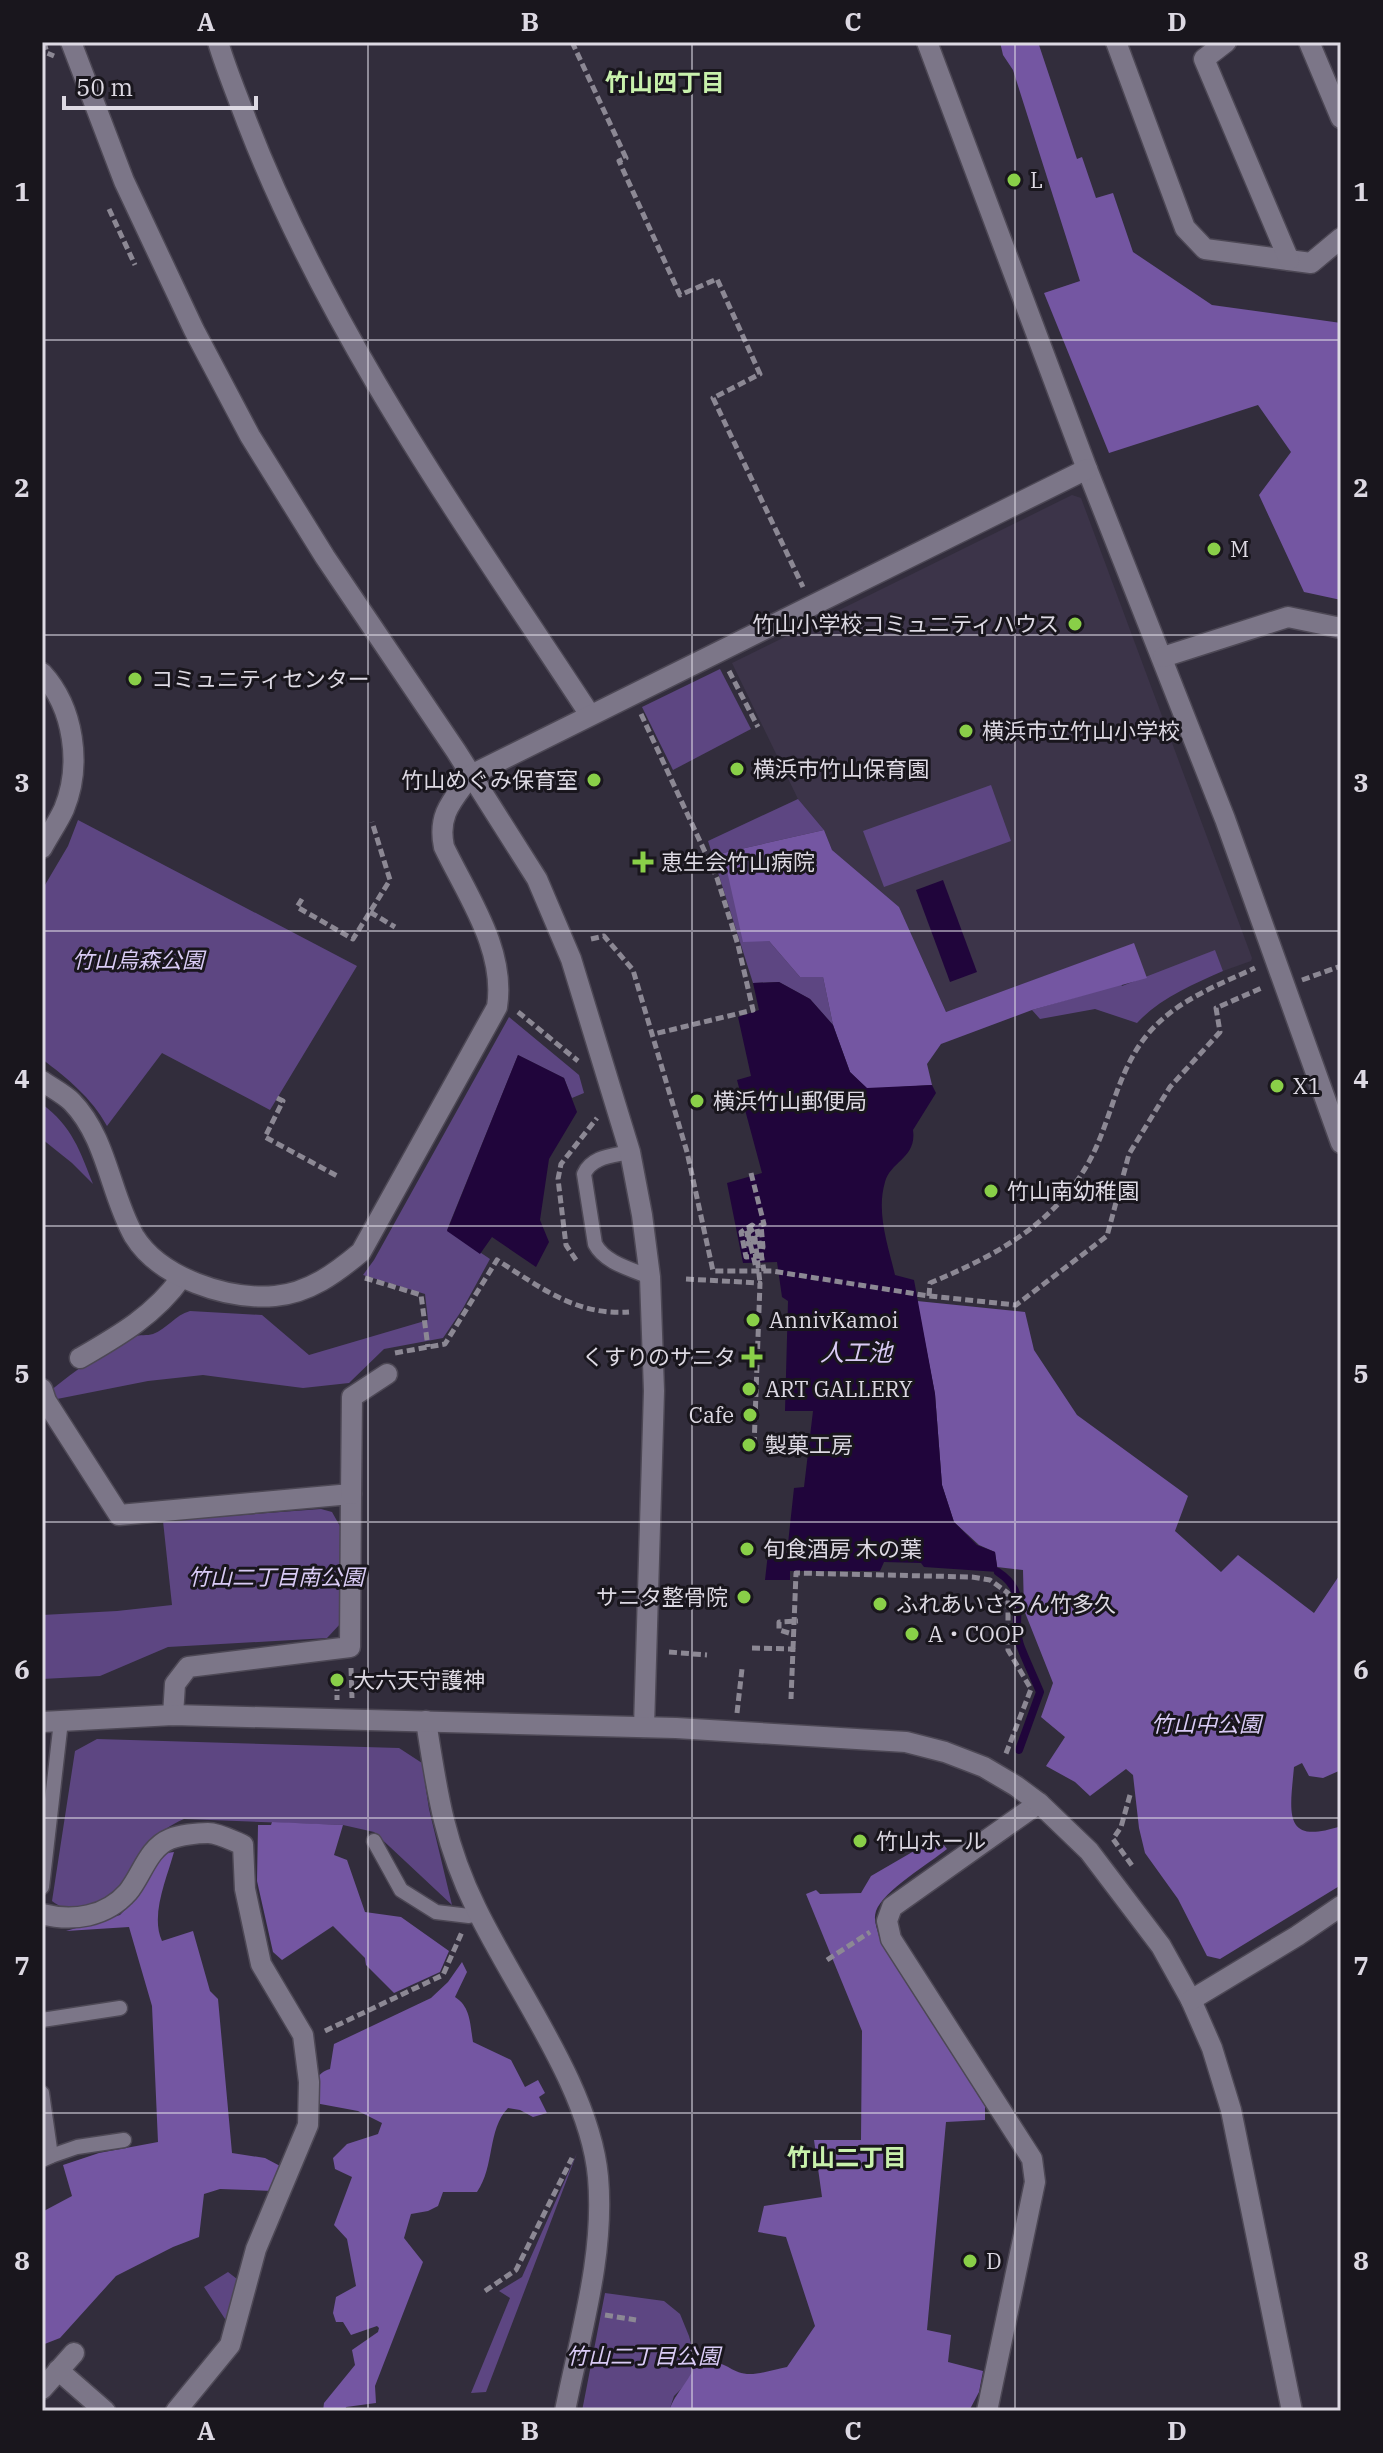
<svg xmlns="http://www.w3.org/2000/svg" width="1383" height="2453" font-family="'IBM Plex Serif','Noto Sans JP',serif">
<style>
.built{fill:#3c3449}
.green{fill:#5d4682}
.forest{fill:#7456a2}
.water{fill:#20053b}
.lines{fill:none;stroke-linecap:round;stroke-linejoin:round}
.stream{stroke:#20053b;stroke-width:8}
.lane-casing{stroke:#4d4855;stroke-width:17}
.street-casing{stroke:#4d4855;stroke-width:23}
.secondary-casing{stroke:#4d4855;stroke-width:23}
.path{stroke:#8c8894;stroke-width:5;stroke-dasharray:8 4;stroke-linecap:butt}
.lane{stroke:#7c7688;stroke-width:14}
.street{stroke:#7c7688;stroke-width:20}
.secondary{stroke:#7c7688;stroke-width:20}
.path-bridge{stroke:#8c8894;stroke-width:5;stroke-dasharray:8 4;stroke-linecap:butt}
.grid{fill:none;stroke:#ddd9e3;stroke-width:2;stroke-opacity:0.55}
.poi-dot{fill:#89cf48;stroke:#19161d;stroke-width:3}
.labels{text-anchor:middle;stroke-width:6;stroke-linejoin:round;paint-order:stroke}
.poi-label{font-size:22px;fill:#ddd9e3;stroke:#19161d;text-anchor:start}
.park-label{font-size:22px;font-style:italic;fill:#d9cbf5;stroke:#19161d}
.neighbourhood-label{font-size:24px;font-weight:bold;fill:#c8f1ac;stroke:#19161d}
.water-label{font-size:24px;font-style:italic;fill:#dacbf5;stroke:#19161d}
.neatline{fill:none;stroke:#ddd9e3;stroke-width:3}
.grid-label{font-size:26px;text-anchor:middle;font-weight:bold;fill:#ddd9e3}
</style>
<rect width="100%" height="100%" fill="#322d3c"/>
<path class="built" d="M 1072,495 L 1081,498 L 1252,958 L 1251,961 L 1223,971 L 1214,951 L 1147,978 L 1133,944 L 946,1012 L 899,907 L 832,850 L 824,830 L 798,799 L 732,663 Z"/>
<g class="green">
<path d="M 720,669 L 751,729 L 673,770 L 642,707 Z"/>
<path d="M 991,785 L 1011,841 L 884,887 L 863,831 Z"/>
<path d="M 798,799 L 824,830 L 723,853 L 769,941 L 800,977 L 823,977 L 833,1025 L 810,999 L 779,982 L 753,983 L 708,841 Z"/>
<path d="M 78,820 L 357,966 L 270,1110 L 162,1053 L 107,1126 C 91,1097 68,1079 42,1059 L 42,890 L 68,846 Z"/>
<path d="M 1215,950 L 1223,971 C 1192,985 1160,998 1137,1023 L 1095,1009 L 1040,1019 L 1032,1010 L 1121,984 L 1122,986 Z"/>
<path d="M 509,1017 L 579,1075 L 584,1093 L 572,1098 L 564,1078 L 518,1055 L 447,1230 L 490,1259 L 462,1310 L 443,1338 L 384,1349 L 349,1383 L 303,1388 L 203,1375 L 148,1381 L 57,1399 L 50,1391 C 77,1369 102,1351 134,1337 C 140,1334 147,1336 153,1334 C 167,1329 175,1315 190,1311 L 262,1315 L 309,1355 L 428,1320 L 425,1294 L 363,1275 L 374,1260 Z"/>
<path d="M 42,1104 C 72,1126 80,1151 93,1184 L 72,1163 L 42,1139 Z"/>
<path d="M 321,1509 L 332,1512 L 341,1528 L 342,1622 L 327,1638 L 168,1647 L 100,1676 L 42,1679 L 42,1615 L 117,1611 L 172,1605 L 163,1521 Z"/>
<path d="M 97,1739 L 399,1748 L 422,1763 L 429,1809 L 452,1905 L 374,1832 L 343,1825 L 184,1819 C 170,1825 158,1833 148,1845 C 126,1874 126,1894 87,1906 C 72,1911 64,1910 52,1901 L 75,1751 Z"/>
<path d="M 577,2153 L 486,2392 L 471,2393 L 510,2298 L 499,2291 L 522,2277 Z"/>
<path d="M 228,2272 L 237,2279 L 233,2293 L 236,2295 L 229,2325 L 204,2287 Z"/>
<path d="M 605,2293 L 664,2301 L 680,2314 L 689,2336 L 696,2362 L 690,2380 L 674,2396 L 669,2411 L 582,2411 Z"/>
</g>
<g class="forest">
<path d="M 1000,42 L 1038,42 L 1077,159 L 1082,157 L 1096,198 L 1113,193 L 1133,252 L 1212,305 L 1341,323 L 1341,600 L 1304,592 L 1259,495 L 1291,452 L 1258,405 L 1109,453 L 1044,293 L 1080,281 L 1013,70 L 1003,55 Z"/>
<path d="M 824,830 L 832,850 L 899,907 L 946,1012 L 1134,943 L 1147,978 L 1032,1010 L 941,1044 L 927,1064 L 932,1085 L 867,1089 L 850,1072 L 833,1025 L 823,977 L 800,977 L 769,941 L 743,942 L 723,853 Z"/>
<path d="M 917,1301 L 1025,1312 L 1034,1350 L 1077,1415 L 1188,1496 L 1175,1531 L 1221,1572 L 1238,1555 L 1314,1613 L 1341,1573 L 1341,1770 L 1323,1778 L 1309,1776 L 1302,1763 L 1294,1767 C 1290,1812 1282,1846 1341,1826 L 1341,1885 L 1220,1959 L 1207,1956 L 1178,1899 L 1145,1853 L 1139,1828 L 1133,1775 L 1126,1769 L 1090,1796 L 1075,1782 L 1046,1766 L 1065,1737 L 1041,1717 L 1053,1683 L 1024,1610 L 1023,1570 L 997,1567 L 995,1552 L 979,1545 L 954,1522 L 942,1485 L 935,1394 Z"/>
<path d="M 272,1822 L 343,1825 L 334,1855 L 347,1860 L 365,1912 L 401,1917 L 449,1951 L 440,1972 L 394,1993 L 366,1965 L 365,1958 L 333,1926 L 282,1960 L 273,1952 L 257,1881 L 258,1825 L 271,1825 Z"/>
<path d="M 933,1840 L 943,1844 L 947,1849 C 930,1863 883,1891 876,1911 C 873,1920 877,1928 879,1936 L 985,2106 L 985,2120 L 946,2122 L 927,2330 L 951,2335 L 948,2362 L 983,2371 L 979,2392 L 969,2411 L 669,2411 C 676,2391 689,2383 696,2362 C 724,2357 728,2372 747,2374 C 759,2375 775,2369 787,2367 L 815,2326 L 786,2237 L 758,2232 L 764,2206 L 822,2197 L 814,2140 L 861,2140 L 862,2031 L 806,1894 L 816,1890 L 820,1894 L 861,1893 L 871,1876 Z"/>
<path d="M 174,1852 C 167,1878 150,1915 162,1941 L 193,1931 L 210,1991 L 218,1999 L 232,2153 L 265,2158 L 282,2167 L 273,2191 L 220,2189 L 204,2194 L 199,2237 L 173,2247 L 116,2276 L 60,2338 L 42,2345 L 42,2212 L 72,2196 L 63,2165 L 99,2153 L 158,2142 L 152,2006 L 129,1927 L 66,1931 L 120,1915 L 136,1898 L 160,1854 Z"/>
<path d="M 462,1962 L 467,1972 L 455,1997 C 471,2007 470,2025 473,2042 L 511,2060 L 525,2087 L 538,2080 L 545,2093 L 539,2097 L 547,2113 L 533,2117 L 520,2110 L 508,2108 C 487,2130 495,2166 477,2192 L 443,2192 L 438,2206 L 428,2211 L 411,2214 L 404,2238 L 423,2262 L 375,2386 L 376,2403 L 346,2407 L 345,2411 L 323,2411 L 324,2403 L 355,2365 L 352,2350 L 378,2332 L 379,2328 L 377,2326 L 351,2335 L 343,2322 L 336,2322 L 333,2313 L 336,2297 L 356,2286 L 347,2239 L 334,2225 L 352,2177 L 335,2169 L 333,2158 L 347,2144 L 378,2134 L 382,2123 L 358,2111 L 315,2103 C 315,2087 313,2074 330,2069 L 334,2044 L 431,1998 L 448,1982 Z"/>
</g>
<g class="water">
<path d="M 943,880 L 977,972 L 950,982 L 916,890 Z"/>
<path d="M 779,982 L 810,999 L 833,1025 L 850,1072 L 867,1088 L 932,1085 L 936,1093 L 913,1130 C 917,1158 891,1161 885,1182 C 876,1213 888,1245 895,1275 L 914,1280 L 935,1394 L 942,1485 L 954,1522 L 977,1545 L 995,1552 L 998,1572 L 924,1567 L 921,1563 L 884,1562 L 880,1571 L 790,1571 L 790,1580 L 765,1580 L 768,1553 L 787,1553 L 794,1488 L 804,1487 L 813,1411 L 785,1411 L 788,1301 L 782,1297 L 777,1262 L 743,1263 L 727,1183 L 762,1173 L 737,1080 L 751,1076 L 738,1017 L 759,1010 L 753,983 Z"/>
<path d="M 518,1055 L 564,1078 L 577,1112 L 549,1159 L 540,1220 L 549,1242 L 536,1267 L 492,1237 L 480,1254 L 447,1231 Z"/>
</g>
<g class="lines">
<path class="stream" d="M 998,1572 C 1031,1594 1010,1615 1020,1645 C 1026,1661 1034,1677 1040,1692 L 1019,1750"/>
<defs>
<g id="lane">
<path d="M 630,1152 C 613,1156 592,1156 584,1174 L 595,1244 C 605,1263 631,1269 650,1277"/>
<path d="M 374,1841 L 401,1890 L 436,1912 L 469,1916 L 476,1909"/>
<path d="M 42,1887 L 61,1721"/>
<path d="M 42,2020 L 120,2008"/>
<path d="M 42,2093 L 51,2156 L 42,2160"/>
<path d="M 51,2156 L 77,2147 L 124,2140"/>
</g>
<g id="street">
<path d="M 218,42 C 226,69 237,95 247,122 C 330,337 465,524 590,715"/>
<path d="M 1116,42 L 1185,228 L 1205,249 L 1311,263 L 1341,238"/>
<path d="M 1226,42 L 1204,59 L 1289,260"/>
<path d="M 1309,42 L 1341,118"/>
<path d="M 80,1358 C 118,1336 155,1315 181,1278"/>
<path d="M 42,1389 L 46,1401 L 119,1515 L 351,1494 L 350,1647 L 188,1667 L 175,1684 L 173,1715"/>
<path d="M 351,1494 L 352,1397 L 387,1374"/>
<path d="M 42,1914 C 73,1922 106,1917 128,1892 C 142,1875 148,1848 170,1839 C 180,1835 197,1833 208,1833 C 219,1833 233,1841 243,1845 L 245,1889 L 261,1964 L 303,2035 L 309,2082 L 308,2125 L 256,2249 L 230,2345 L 176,2411"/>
<path d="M 58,2370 L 105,2411"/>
<path d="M 42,2389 L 74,2353"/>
<path d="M 987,2411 L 1035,2182 L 1032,2159 L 891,1939 L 887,1921 L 892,1907 L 1039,1803"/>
</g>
<g id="secondary">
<path d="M 71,42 L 124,181 L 194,330 L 250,436 L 325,557 L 456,751 L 537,879 L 571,959 L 630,1152 L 642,1215 L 650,1277 L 654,1391 L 644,1727"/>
<path d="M 927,42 L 1087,469 L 1225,819 L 1341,1143"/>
<path d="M 1163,657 L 1288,617 L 1341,628"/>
<path d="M 42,673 C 74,708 82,765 64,809 C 58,822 49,835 42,848"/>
<path d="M 42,1081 C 52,1088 64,1094 72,1102 C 107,1138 110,1194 134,1236 C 160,1278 227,1300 275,1296 C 309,1293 336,1273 361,1252 L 497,1007 C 506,950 468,897 444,847 C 437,814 453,800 471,775 L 1087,469"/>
<path d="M 426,1721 C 437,1792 444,1843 476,1908 C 515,1989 590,2088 598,2177 C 605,2255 580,2335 565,2411"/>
<path d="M 42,1722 L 173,1715 L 676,1728 L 906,1742 L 945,1752 L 984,1767 L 1016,1786 L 1039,1803 L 1089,1851 L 1161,1946 L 1191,2000 L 1212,2048 L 1231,2110 L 1292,2411"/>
<path d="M 1191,2000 L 1297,1936 L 1341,1906"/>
</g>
</defs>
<use href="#lane" class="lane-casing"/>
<use href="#street" class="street-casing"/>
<use href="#secondary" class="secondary-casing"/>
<g class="path">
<path d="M 44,42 L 47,53 L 54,56"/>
<path d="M 572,42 L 626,158 L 619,161 L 680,295 L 717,279 L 760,374 L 713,398 L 803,587"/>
<path d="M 109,209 L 135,265"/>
<path d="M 729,671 L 758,727"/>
<path d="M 641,714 L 717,878 L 738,945 L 753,1010 L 654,1034"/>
<path d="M 302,899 L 297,907 L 353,939 L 390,880 L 372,822"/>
<path d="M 370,912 L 395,927"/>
<path d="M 591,939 L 604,936 L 633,970 L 687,1152 L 713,1271 L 772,1271 L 929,1296 L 1016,1305 L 1107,1236 L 1129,1154 L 1170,1087 L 1220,1032 L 1216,1008 L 1264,987"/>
<path d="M 1302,980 L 1341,966"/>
<path d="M 518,1012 L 578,1061"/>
<path d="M 277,1098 L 283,1101 L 265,1137 L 339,1177"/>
<path d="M 753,1244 L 754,1234 L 751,1229 L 747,1230 L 757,1272"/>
<path d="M 761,1256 L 746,1257 L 741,1232 L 752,1225 L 757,1229 L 764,1271"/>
<path d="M 576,1260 L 566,1245 L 558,1179 L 561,1164 L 597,1118"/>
<path d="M 365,1278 L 421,1295 L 428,1347"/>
<path d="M 686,1279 L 760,1283 L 754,1447"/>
<path d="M 929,1296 L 930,1283 C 997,1255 1060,1222 1094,1152 C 1112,1114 1119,1069 1147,1035 C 1175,1001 1216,986 1255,968"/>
<path d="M 395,1353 L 445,1344 L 497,1260 C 540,1287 576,1316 629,1312"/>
<path d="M 752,1648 L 793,1649 L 791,1699"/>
<path d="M 793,1649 L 796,1573 L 972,1577 L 990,1580 L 1008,1593 L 1008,1650 L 1031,1689 L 1005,1756"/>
<path d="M 669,1652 L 707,1655"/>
<path d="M 351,1668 L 352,1698"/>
<path d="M 337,1683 L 337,1700"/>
<path d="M 737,1713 L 742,1669"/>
<path d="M 1130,1795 L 1121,1827 L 1113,1839 L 1133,1867"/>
<path d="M 827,1960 L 870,1932"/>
<path d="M 325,2031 L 443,1975 L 462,1932"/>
<path d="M 485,2291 L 516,2270 L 572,2158"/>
<path d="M 605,2315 L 636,2320"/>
</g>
<use href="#lane" class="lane"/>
<use href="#street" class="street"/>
<use href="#secondary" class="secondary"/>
<g class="path-bridge">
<path d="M 751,1173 L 764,1224 L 761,1225 L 763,1247 L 761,1256"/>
<path d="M 753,1244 L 748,1244 L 747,1233 L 755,1238 L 760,1283"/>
<path d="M 789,1633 L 779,1630 L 779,1622 L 798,1621"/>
</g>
</g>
<path class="grid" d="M 368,42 L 368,2411M 692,42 L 692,2411M 1015,42 L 1015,2411M 42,340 L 1341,340M 42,635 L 1341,635M 42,931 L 1341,931M 42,1226 L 1341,1226M 42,1522 L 1341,1522M 42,1818 L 1341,1818M 42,2113 L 1341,2113"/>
<g class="poi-dot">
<circle cx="1014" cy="180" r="8"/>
<circle cx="1214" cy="549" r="8"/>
<circle cx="1075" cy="624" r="8"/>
<circle cx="135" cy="679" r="8"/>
<circle cx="966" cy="731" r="8"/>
<circle cx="737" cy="769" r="8"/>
<circle cx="594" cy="780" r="8"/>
<path d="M639 850h8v8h8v8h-8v8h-8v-8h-8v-8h8z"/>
<circle cx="1277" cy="1086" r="8"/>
<circle cx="697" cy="1101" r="8"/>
<circle cx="991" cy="1191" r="8"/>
<circle cx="753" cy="1320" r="8"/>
<path d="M748 1345h8v8h8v8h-8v8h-8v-8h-8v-8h8z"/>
<circle cx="749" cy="1389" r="8"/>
<circle cx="750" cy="1415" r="8"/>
<circle cx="749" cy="1445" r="8"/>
<circle cx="747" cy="1549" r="8"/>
<circle cx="744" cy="1597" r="8"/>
<circle cx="880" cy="1604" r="8"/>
<circle cx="912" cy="1634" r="8"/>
<circle cx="337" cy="1680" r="8"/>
<circle cx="860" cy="1841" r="8"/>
<circle cx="970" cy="2261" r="8"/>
</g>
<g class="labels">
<g class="poi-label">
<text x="1030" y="188">L</text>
<text x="1230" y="557">M</text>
<text x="1059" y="632" text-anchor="end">竹山小学校コミュニティハウス</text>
<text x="151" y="687">コミュニティセンター</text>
<text x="982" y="739">横浜市立竹山小学校</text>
<text x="753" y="777">横浜市竹山保育園</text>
<text x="578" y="788" text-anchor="end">竹山めぐみ保育室</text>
<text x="661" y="870">恵生会竹山病院</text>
<text x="1293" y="1094">X1</text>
<text x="713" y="1109">横浜竹山郵便局</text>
<text x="1007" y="1199">竹山南幼稚園</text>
<text x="769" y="1328">AnnivKamoi</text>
<text x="736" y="1365" text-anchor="end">くすりのサニタ</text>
<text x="765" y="1397">ART GALLERY</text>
<text x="734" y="1423" text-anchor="end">Cafe</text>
<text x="765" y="1453">製菓工房</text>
<text x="763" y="1557">旬食酒房 木の葉</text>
<text x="728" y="1605" text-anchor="end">サニタ整骨院</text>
<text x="896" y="1612">ふれあいさろん竹多久</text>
<text x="928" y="1642">A・COOP</text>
<text x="353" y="1688">大六天守護神</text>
<text x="876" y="1849">竹山ホール</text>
<text x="986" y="2269">D</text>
</g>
<g class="park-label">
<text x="138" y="968">竹山烏森公園</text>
<text x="276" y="1585">竹山二丁目南公園</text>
<text x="1206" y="1732">竹山中公園</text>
<text x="643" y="2364">竹山二丁目公園</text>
</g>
<g class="neighbourhood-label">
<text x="665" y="91">竹山四丁目</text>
<text x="847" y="2166">竹山二丁目</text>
</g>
<g class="water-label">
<text x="856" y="1361">人工池</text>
</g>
</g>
<rect width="1383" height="2453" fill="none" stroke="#19161d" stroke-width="88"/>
<path d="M64 96v12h192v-12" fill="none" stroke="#ddd9e3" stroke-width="4"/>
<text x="76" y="96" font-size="24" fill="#ddd9e3" stroke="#19161d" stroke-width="6" paint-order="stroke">50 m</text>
<rect x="44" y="44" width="1295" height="2365" class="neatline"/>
<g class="grid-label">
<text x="206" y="31">A</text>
<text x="530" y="31">B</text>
<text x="853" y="31">C</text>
<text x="1177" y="31">D</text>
<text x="22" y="201">1</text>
<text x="1361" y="201">1</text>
<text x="22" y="497">2</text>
<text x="1361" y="497">2</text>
<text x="22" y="792">3</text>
<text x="1361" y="792">3</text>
<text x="22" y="1088">4</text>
<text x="1361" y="1088">4</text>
<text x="22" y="1383">5</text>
<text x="1361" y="1383">5</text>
<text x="22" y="1679">6</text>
<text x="1361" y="1679">6</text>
<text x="22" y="1975">7</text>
<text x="1361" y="1975">7</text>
<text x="22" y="2270">8</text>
<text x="1361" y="2270">8</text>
<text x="206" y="2440">A</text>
<text x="530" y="2440">B</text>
<text x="853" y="2440">C</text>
<text x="1177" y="2440">D</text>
</g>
</svg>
